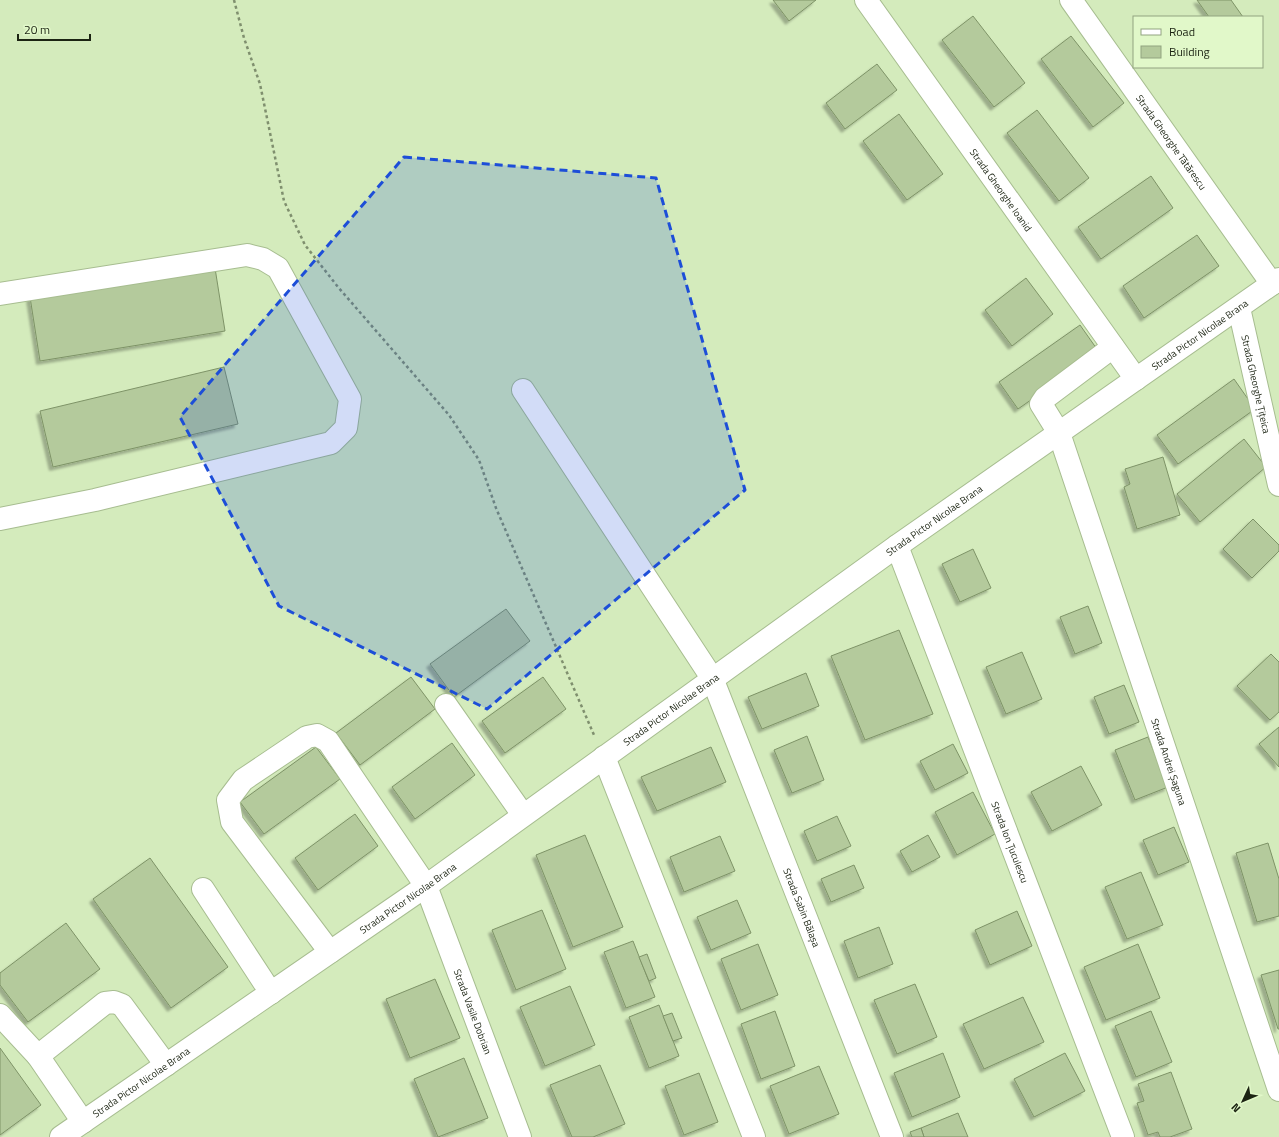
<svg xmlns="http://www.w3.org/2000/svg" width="1279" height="1137" font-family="'Titillium Web',sans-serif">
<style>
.building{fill:#b4ca9c;stroke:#7e9367;filter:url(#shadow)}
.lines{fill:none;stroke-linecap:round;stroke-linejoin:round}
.minor-casing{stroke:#a7bd90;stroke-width:24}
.path{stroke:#7f8f6e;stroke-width:2.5;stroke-dasharray:3 3;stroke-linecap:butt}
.minor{stroke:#fff;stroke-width:22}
.marked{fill:#1d4ed8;fill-opacity:0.2;stroke:#1d4ed8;stroke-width:3;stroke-dasharray:8 5;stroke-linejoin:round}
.labels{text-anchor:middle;stroke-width:3;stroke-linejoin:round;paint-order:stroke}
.street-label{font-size:10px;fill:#1c2413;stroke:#e1f8c9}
</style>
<defs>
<filter id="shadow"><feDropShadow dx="-3.5" dy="3.5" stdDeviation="1" flood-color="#0004"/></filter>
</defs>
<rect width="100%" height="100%" fill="#d4ebbc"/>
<g class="building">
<path d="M 773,0 L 816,0 L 789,21 Z"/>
<path d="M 1197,0 L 1231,0 L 1243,17 L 1209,17 Z"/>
<path d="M 973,16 L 1025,83 L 994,107 L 942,40 Z"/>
<path d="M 1071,36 L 1124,103 L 1093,127 L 1041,59 Z"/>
<path d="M 877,64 L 897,90 L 845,129 L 826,103 Z"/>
<path d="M 1037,110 L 1089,178 L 1059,201 L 1007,133 Z"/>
<path d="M 899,114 L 943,174 L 907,200 L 863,141 Z"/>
<path d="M 1151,176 L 1173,208 L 1101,259 L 1078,227 Z"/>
<path d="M 1197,235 L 1219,266 L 1144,318 L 1123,286 Z"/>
<path d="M 215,268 L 225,331 L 40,361 L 30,297 Z"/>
<path d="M 1026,278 L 1053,314 L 1012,346 L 985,310 Z"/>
<path d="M 1080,325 L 1099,352 L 1018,409 L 999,382 Z"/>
<path d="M 224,367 L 238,424 L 53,467 L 40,411 Z"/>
<path d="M 1234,379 L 1255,409 L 1178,464 L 1157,435 Z"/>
<path d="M 1244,439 L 1266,467 L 1200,522 L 1177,494 Z"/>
<path d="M 1163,457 L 1180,515 L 1137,529 L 1124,487 L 1130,484 L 1125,469 Z"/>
<path d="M 1253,519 L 1279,545 L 1279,551 L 1252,578 L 1223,549 Z"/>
<path d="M 973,549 L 991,588 L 960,602 L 942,564 Z"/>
<path d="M 1088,606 L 1102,643 L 1075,654 L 1060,617 Z"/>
<path d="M 506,609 L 530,641 L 454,697 L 430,664 Z"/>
<path d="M 899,630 L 933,714 L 865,740 L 831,656 Z"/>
<path d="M 1022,652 L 1042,699 L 1006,714 L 986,667 Z"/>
<path d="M 1271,654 L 1279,662 L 1279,712 L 1270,720 L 1237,686 Z"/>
<path d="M 806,673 L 819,706 L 762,729 L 748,697 Z"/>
<path d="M 411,677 L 435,709 L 360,765 L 336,733 Z"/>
<path d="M 543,677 L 566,709 L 505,753 L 482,721 Z"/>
<path d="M 1124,685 L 1139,722 L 1109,734 L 1094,697 Z"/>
<path d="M 1279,727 L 1279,767 L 1259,744 Z"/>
<path d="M 807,736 L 824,780 L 792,793 L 774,750 Z"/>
<path d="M 1148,737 L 1168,787 L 1135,800 L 1115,750 Z"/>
<path d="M 452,743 L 475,775 L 415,819 L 392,787 Z"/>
<path d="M 953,744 L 968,773 L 935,790 L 920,761 Z"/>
<path d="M 316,747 L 340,779 L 264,834 L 240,802 Z"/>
<path d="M 711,747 L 726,782 L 657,811 L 641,777 Z"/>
<path d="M 1081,766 L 1102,805 L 1052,831 L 1031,792 Z"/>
<path d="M 973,792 L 995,834 L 957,855 L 935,812 Z"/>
<path d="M 355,814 L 378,846 L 318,890 L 295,858 Z"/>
<path d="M 837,816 L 851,846 L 817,861 L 804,831 Z"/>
<path d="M 1174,827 L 1189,862 L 1158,875 L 1143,840 Z"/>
<path d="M 585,835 L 623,927 L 573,947 L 536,855 Z"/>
<path d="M 928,835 L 940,857 L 912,872 L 900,851 Z"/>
<path d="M 720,836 L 735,871 L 684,892 L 670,857 Z"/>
<path d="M 1268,843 L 1279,879 L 1279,916 L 1257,922 L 1236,853 Z"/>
<path d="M 150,858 L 228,967 L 171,1008 L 93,899 Z"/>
<path d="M 854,865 L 864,888 L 831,902 L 821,879 Z"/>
<path d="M 1141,872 L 1163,925 L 1127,939 L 1105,887 Z"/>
<path d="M 737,900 L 751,933 L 711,950 L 697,917 Z"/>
<path d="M 542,910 L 566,969 L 516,990 L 492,930 Z"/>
<path d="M 1017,911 L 1032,946 L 990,965 L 975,930 Z"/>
<path d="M 66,923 L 100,969 L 28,1022 L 0,985 L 0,973 Z"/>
<path d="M 879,927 L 893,964 L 858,978 L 844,941 Z"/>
<path d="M 633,941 L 655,997 L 626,1008 L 604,952 Z"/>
<path d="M 758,944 L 778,995 L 741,1010 L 721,959 Z"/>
<path d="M 1138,944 L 1160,998 L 1106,1020 L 1084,967 Z"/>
<path d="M 647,954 L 656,978 L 649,981 L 639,957 Z"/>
<path d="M 1279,970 L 1279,1029 L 1278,1029 L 1261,975 Z"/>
<path d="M 435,979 L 460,1038 L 410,1058 L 386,999 Z"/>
<path d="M 915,984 L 937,1037 L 897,1054 L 874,1000 Z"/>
<path d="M 570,986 L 595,1045 L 545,1066 L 520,1007 Z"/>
<path d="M 1023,997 L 1044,1042 L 984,1069 L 963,1024 Z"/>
<path d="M 659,1005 L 679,1056 L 649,1068 L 629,1017 Z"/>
<path d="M 775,1011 L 795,1066 L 761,1079 L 741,1024 Z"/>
<path d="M 1151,1011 L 1172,1062 L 1136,1077 L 1115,1026 Z"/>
<path d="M 672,1013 L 682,1038 L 673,1041 L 663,1016 Z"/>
<path d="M 0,1048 L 41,1105 L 0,1135 Z"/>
<path d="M 943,1053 L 960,1097 L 912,1117 L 894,1073 Z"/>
<path d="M 1065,1053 L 1085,1091 L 1034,1117 L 1014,1079 Z"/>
<path d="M 464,1058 L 488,1118 L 438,1137 L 414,1079 Z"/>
<path d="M 600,1065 L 625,1124 L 593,1137 L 572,1137 L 550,1085 Z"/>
<path d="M 819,1066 L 839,1114 L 789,1134 L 770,1086 Z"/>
<path d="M 1171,1072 L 1192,1129 L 1170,1137 L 1160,1137 L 1158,1132 L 1148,1135 L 1137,1103 L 1144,1101 L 1138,1084 Z"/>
<path d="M 699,1073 L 718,1122 L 684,1135 L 665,1086 Z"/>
<path d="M 958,1113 L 968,1137 L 924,1137 L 921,1128 Z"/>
<path d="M 921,1128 L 924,1137 L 912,1137 L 910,1132 Z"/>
</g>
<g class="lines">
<defs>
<g id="minor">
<path id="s1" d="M 866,0 L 1136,379"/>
<path id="s2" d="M 1071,0 L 1272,284"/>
<path d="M 0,294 L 247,255 L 263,259 L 278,268 L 350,399 L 346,428 L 331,443 L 95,500 L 0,519"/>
<path id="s3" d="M 1239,308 L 1279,485"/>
<path id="s4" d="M 1113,347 L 1045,398 L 1041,404 L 1059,433 L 1279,1090"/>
<path id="s5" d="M 523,390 L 712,678 L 892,1137"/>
<path id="s6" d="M 897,546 L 1123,1137"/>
<path d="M 446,705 L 523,815"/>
<path d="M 604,757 L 754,1137"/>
<path d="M 203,889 L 271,993"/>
<path id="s7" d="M 330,952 L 232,822 L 228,800 L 243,780 L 307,737 L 317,735 L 328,741 L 426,886 L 520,1137"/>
<path d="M 0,1015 L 38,1056"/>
<path d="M 83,1122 L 38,1056 L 105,1003 L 114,1002 L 122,1005 L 166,1065"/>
<path id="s8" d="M 61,1137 L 426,886 L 897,546 L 1279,279"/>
</g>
</defs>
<use href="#minor" class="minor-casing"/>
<path class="path" d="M 234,0 L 244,38 L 260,84 L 284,201 L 305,245 L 338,287 L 449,415 L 479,460 L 496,508 L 594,735"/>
<use href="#minor" class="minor"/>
</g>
<path class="marked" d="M 404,157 L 656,178 L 745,490 L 487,709 L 279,606 L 180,417 Z"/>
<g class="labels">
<g class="street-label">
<text dy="4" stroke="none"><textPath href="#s2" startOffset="174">Strada Gheorghe Tătărescu</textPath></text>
<text dy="4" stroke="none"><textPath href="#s1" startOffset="233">Strada Gheorghe Ioanid</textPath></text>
<text dy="4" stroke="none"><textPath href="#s8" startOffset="1393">Strada Pictor Nicolae Brana</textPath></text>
<text dy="4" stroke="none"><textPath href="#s3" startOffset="78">Strada Gheorghe Țițeica</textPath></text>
<text dy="4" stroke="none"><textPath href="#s8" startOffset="1069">Strada Pictor Nicolae Brana</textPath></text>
<text dy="4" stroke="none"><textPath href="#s8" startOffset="745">Strada Pictor Nicolae Brana</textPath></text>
<text dy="4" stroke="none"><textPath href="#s4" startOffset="473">Strada Andrei Șaguna</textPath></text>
<text dy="4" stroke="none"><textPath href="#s6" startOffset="317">Strada Ion Țuculescu</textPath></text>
<text dy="4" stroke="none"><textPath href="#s8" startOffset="421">Strada Pictor Nicolae Brana</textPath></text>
<text dy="4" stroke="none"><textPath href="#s5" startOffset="591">Strada Sabin Bălașa</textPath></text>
<text dy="4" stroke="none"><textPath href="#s7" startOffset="619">Strada Vasile Dobrian</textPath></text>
<text dy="4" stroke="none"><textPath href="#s8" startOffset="97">Strada Pictor Nicolae Brana</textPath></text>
</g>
</g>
<rect x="1133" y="16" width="130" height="52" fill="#e1f8c9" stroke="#92a380"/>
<rect x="1141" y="29" width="20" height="6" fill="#ffffff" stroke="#92a380"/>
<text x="1169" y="36" font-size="12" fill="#1c2413">Road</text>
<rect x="1141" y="46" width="20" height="12" fill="#b4ca9c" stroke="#92a380"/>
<text x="1169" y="56" font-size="12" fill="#1c2413">Building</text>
<g transform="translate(1243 1101) rotate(226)" stroke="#e1f8c9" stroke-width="3" paint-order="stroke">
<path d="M0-3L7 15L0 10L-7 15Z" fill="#1c2413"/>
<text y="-6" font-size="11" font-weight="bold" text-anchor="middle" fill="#1c2413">N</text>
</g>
<path d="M18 34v6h72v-6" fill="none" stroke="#1c2413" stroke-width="2"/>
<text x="24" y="34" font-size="12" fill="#1c2413" stroke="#e1f8c9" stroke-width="3" paint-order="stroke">20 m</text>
</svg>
